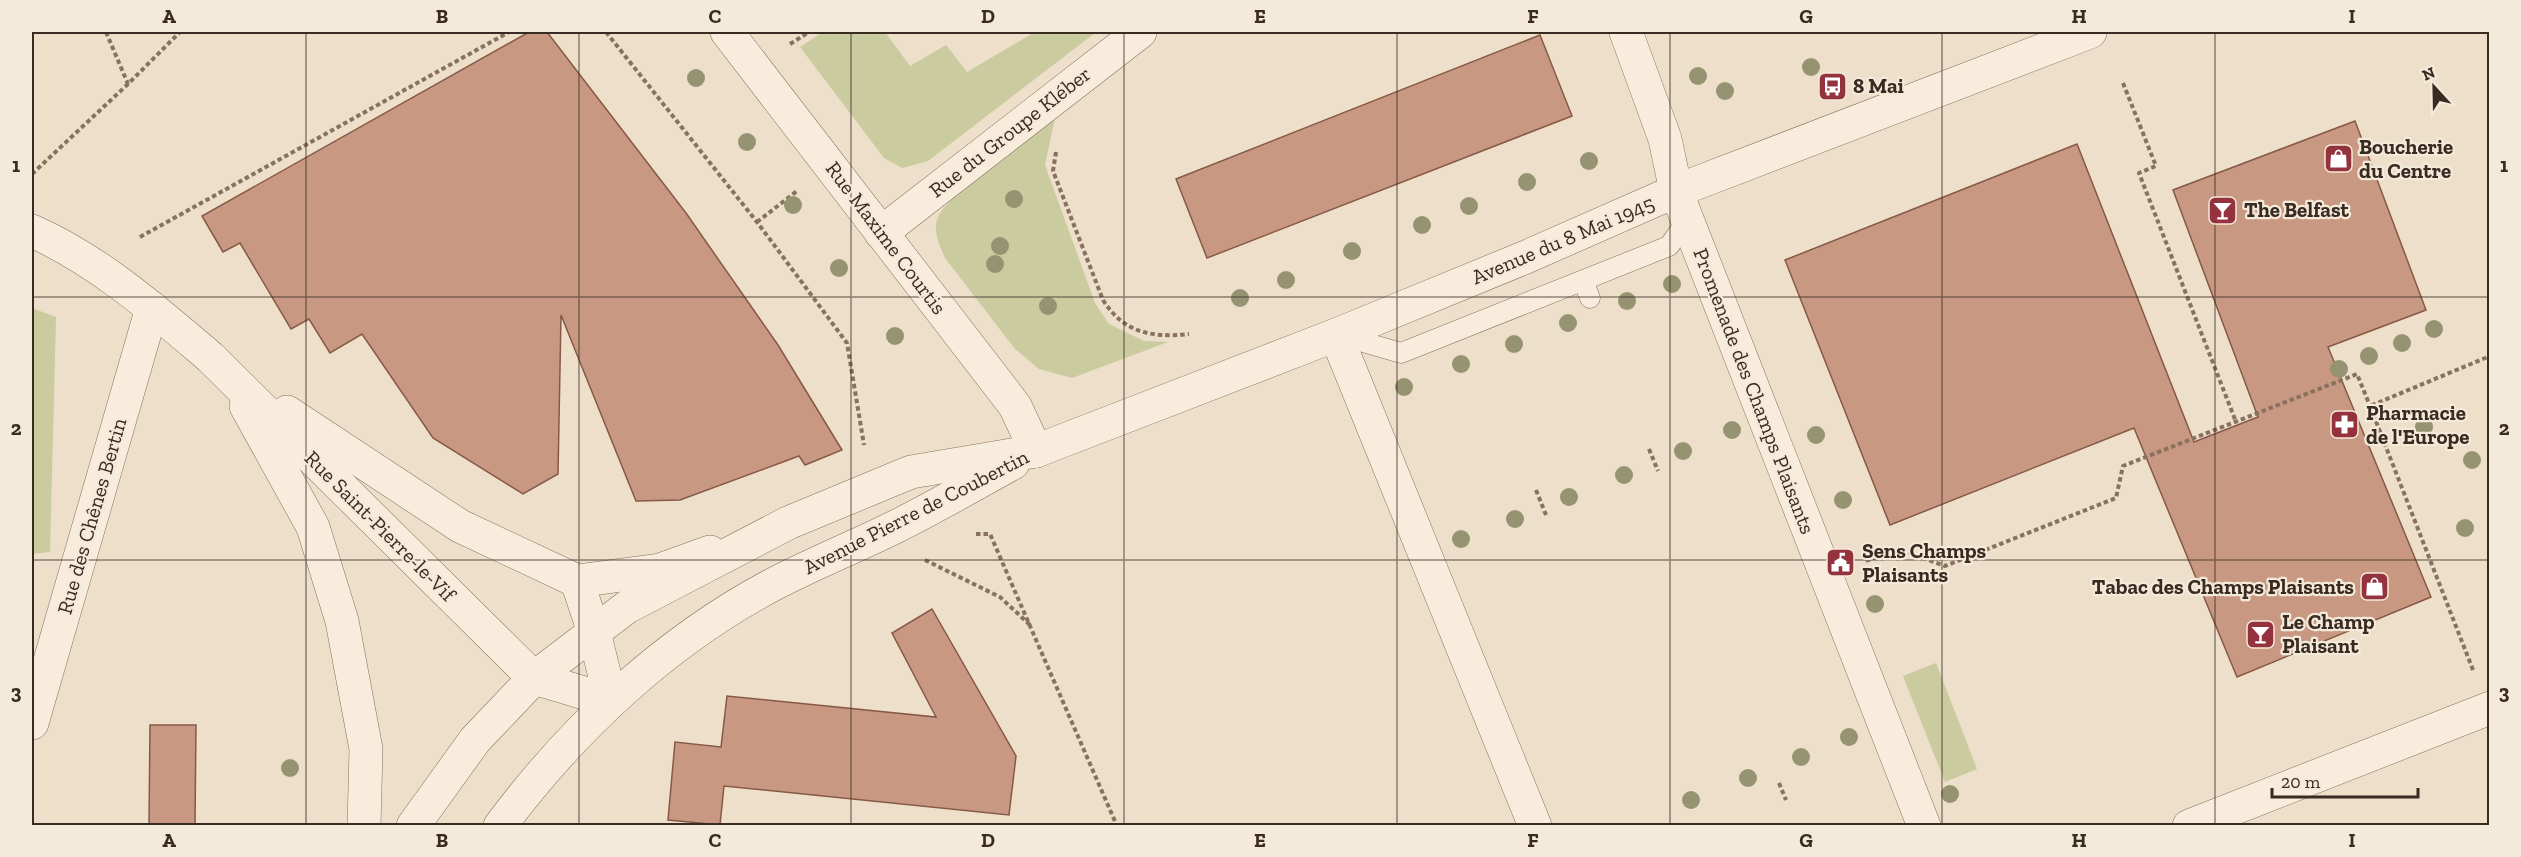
<svg xmlns="http://www.w3.org/2000/svg" width="2521" height="857" font-family="'Zilla Slab',serif">
<style>
.green{fill:#cacb9e}
.building{fill:#c89882;stroke:#865946;stroke-width:1.5}
.lines{fill:none;stroke-linecap:round;stroke-linejoin:round}
.service-casing{stroke:#89715f;stroke-width:21}
.minor-casing{stroke:#89715f;stroke-width:34}
.tertiary-casing{stroke:#89715f;stroke-width:34}
.path{stroke:#89715f;stroke-width:4;stroke-dasharray:4.5 3;stroke-linecap:butt}
.service{stroke:#f8eddd;stroke-width:20}
.minor{stroke:#f8eddd;stroke-width:33}
.tertiary{stroke:#f8eddd;stroke-width:33}
.tree{fill:#969372}
.grid{fill:none;stroke:#3a2b22;stroke-width:1.5;stroke-opacity:0.55}
.labels{text-anchor:middle;stroke-width:4.5;stroke-linejoin:round;paint-order:stroke}
.poi-label{font-size:21px;font-weight:bold;fill:#3a2b22;stroke:#f4ead9;text-anchor:start}
.street-label{font-size:21px;fill:#3a2b22;stroke:#f4ead9}
.neatline{fill:none;stroke:#3a2b22;stroke-width:2}
.grid-label{font-size:20px;text-anchor:middle;font-weight:bold;fill:#3a2b22}
</style>
<rect width="100%" height="100%" fill="#eddfca"/>
<g class="green">
<path d="M 823,32 L 885,32 L 910,66 L 946,45 L 967,72 L 1035,32 L 1095,33 L 928,161 L 902,168 L 884,158 L 800,47 Z"/>
<path d="M 1055,118 L 1045,165 L 1095,303 L 1109,324 L 1144,341 L 1168,342 L 1072,378 L 1039,369 L 1015,349 L 945,258 C 940,246 932,231 938,217 C 947,195 1032,136 1055,118 Z"/>
<path d="M 32,308 L 56,317 L 50,552 L 32,554 Z"/>
<path d="M 1936,663 L 1977,769 L 1945,782 L 1903,676 Z"/>
</g>
<g class="building">
<path d="M 529,32 L 547,32 L 686,213 L 778,345 L 842,450 L 805,465 L 799,456 L 680,500 L 636,501 L 561,315 L 558,474 L 523,494 L 433,438 L 362,334 L 330,353 L 309,319 L 291,329 L 240,243 L 223,252 L 202,216 Z"/>
<path d="M 1540,35 L 1572,116 L 1207,258 L 1176,179 Z"/>
<path d="M 2355,121 L 2426,310 L 2328,347 L 2431,597 L 2237,677 L 2134,428 L 1890,525 L 1785,260 L 2077,144 L 2194,442 L 2258,417 L 2173,190 Z"/>
<path d="M 932,609 L 1016,756 L 1009,815 L 724,786 L 720,825 L 668,820 L 675,742 L 721,747 L 727,696 L 936,717 L 892,633 Z"/>
<path d="M 150,725 L 196,725 L 195,825 L 149,825 Z"/>
</g>
<g class="lines">
<defs>
<g id="service">
<path d="M 1583,281 L 1590,298"/>
<path d="M 1339,335 L 1401,353 L 1669,246 L 1687,221"/>
</g>
<g id="minor">
<path d="M 1626,32 L 1665,139 L 1676,191 L 1924,826"/>
<path d="M 32,231 C 98,260 156,311 210,357 L 534,678"/>
<path d="M 881,233 L 1140,32"/>
<path d="M 1336,335 L 1535,826"/>
<path d="M 246,406 L 313,527 L 342,621 L 366,749 L 364,826"/>
<path d="M 287,412 L 460,526 L 577,581 L 660,570 L 710,552"/>
<path d="M 1036,451 L 1336,335 L 1526,257 L 1676,191 L 2090,32"/>
<path d="M 577,581 L 594,632"/>
<path d="M 32,723 L 152,308"/>
</g>
<g id="tertiary">
<path d="M 727,32 L 1015,406 L 1036,451"/>
<path d="M 534,678 L 611,701 L 594,632"/>
<path d="M 413,826 L 475,740 L 534,678 L 627,607 L 788,523 L 911,472 L 1036,451"/>
<path d="M 500,826 C 573,728 666,641 774,584 C 814,563 857,546 897,526 C 937,506 975,484 1013,463"/>
<path d="M 2189,826 L 2490,708"/>
</g>
</defs>
<use href="#service" class="service-casing"/>
<use href="#minor" class="minor-casing"/>
<use href="#tertiary" class="tertiary-casing"/>
<g class="path">
<path d="M 106,32 L 128,84"/>
<path d="M 606,32 L 757,222 L 847,343 L 864,445"/>
<path d="M 790,44 L 809,32"/>
<path d="M 2123,83 L 2156,166 L 2139,173 L 2236,422"/>
<path d="M 1056,152 L 1053,171 L 1103,300 C 1124,333 1151,338 1189,334"/>
<path d="M 32,174 L 128,84 L 180,32"/>
<path d="M 757,222 L 797,191"/>
<path d="M 140,237 L 509,32"/>
<path d="M 1649,449 L 1658,471"/>
<path d="M 1536,490 L 1546,515"/>
<path d="M 976,534 L 990,534 L 1117,826"/>
<path d="M 925,560 L 1000,597 L 1030,625"/>
<path d="M 1866,561 L 1898,549 L 1945,566 L 2116,498 L 2123,466 L 2357,374 L 2370,406"/>
<path d="M 2473,670 L 2370,406 L 2490,356"/>
<path d="M 1779,783 L 1786,800"/>
</g>
<use href="#service" class="service"/>
<use href="#minor" class="minor"/>
<use href="#tertiary" class="tertiary"/>
</g>
<g class="tree">
<circle cx="1811" cy="67" r="9"/>
<circle cx="1698" cy="76" r="9"/>
<circle cx="696" cy="78" r="9"/>
<circle cx="1725" cy="91" r="9"/>
<circle cx="747" cy="142" r="9"/>
<circle cx="1589" cy="161" r="9"/>
<circle cx="1527" cy="182" r="9"/>
<circle cx="1014" cy="199" r="9"/>
<circle cx="793" cy="205" r="9"/>
<circle cx="1469" cy="206" r="9"/>
<circle cx="1422" cy="225" r="9"/>
<circle cx="1000" cy="246" r="9"/>
<circle cx="1352" cy="251" r="9"/>
<circle cx="995" cy="264" r="9"/>
<circle cx="839" cy="268" r="9"/>
<circle cx="1286" cy="280" r="9"/>
<circle cx="1672" cy="284" r="9"/>
<circle cx="1240" cy="298" r="9"/>
<circle cx="1627" cy="301" r="9"/>
<circle cx="1048" cy="306" r="9"/>
<circle cx="1568" cy="323" r="9"/>
<circle cx="2434" cy="329" r="9"/>
<circle cx="895" cy="336" r="9"/>
<circle cx="2402" cy="343" r="9"/>
<circle cx="1514" cy="344" r="9"/>
<circle cx="2369" cy="356" r="9"/>
<circle cx="1461" cy="364" r="9"/>
<circle cx="2339" cy="369" r="9"/>
<circle cx="1404" cy="387" r="9"/>
<circle cx="2424" cy="427" r="9"/>
<circle cx="1732" cy="430" r="9"/>
<circle cx="1816" cy="435" r="9"/>
<circle cx="1683" cy="451" r="9"/>
<circle cx="2472" cy="460" r="9"/>
<circle cx="1624" cy="475" r="9"/>
<circle cx="1569" cy="497" r="9"/>
<circle cx="1843" cy="500" r="9"/>
<circle cx="1515" cy="519" r="9"/>
<circle cx="2465" cy="528" r="9"/>
<circle cx="1461" cy="539" r="9"/>
<circle cx="1875" cy="604" r="9"/>
<circle cx="1849" cy="737" r="9"/>
<circle cx="1801" cy="757" r="9"/>
<circle cx="290" cy="768" r="9"/>
<circle cx="1748" cy="778" r="9"/>
<circle cx="1950" cy="794" r="9"/>
<circle cx="1691" cy="800" r="9"/>
</g>
<path class="grid" d="M 306,32 L 306,826M 579,32 L 579,826M 851,32 L 851,826M 1124,32 L 1124,826M 1397,32 L 1397,826M 1670,32 L 1670,826M 1942,32 L 1942,826M 2215,32 L 2215,826M 32,297 L 2490,297M 32,560 L 2490,560"/>
<defs>
<symbol id="bus-square" viewBox="-11 -11 22 22"><rect x="-9" y="-9" width="18" height="18" rx="4" fill="#94333e" stroke="#f4ead9"/><path d="M-5-6H5V4H4V6H2V4H-2V6H-4V4H-5ZM-3.5-4V0h7V-4ZM-3.5 1.2v1.5H-2V1.2ZM2 1.2v1.5H3.5V1.2Z" fill="#fff"/></symbol>
<symbol id="shop-square" viewBox="-11 -11 22 22"><rect x="-9" y="-9" width="18" height="18" rx="4" fill="#94333e" stroke="#f4ead9"/><path d="M-5-2.5h2.3a2.7 3.5 0 0 1 5.4 0H5L5.5 6h-11ZM-1.5-2.5h3a1.5 2.3 0 0 0-3 0Z" fill="#fff"/></symbol>
<symbol id="bar-square" viewBox="-11 -11 22 22"><rect x="-9" y="-9" width="18" height="18" rx="4" fill="#94333e" stroke="#f4ead9"/><path d="M-6-5H6L.8 .8V4.5H3.5V6h-7V4.5H-.8V.8Z" fill="#fff"/></symbol>
<symbol id="pharmacy-square" viewBox="-11 -11 22 22"><rect x="-9" y="-9" width="18" height="18" rx="4" fill="#94333e" stroke="#f4ead9"/><path d="M-2-6h4v4h4v4h-4v4h-4v-4h-4v-4h4Z" fill="#fff"/></symbol>
<symbol id="civic-square" viewBox="-11 -11 22 22"><rect x="-9" y="-9" width="18" height="18" rx="4" fill="#94333e" stroke="#f4ead9"/><path d="M-.6-6.5H3V-4.5H.6V-3L4-1V1h2V6H-6V1h2V-1L-.6-3ZM-1.2 2.5V6h2.4V2.5Z" fill="#fff"/></symbol>
</defs>
<g fill-rule="evenodd">
<use href="#bus-square" x="1816" y="70" width="33" height="33"/>
<use href="#shop-square" x="2322" y="142" width="33" height="33"/>
<use href="#bar-square" x="2206" y="194" width="33" height="33"/>
<use href="#pharmacy-square" x="2328" y="408" width="33" height="33"/>
<use href="#civic-square" x="1824" y="546" width="33" height="33"/>
<use href="#shop-square" x="2358" y="570" width="33" height="33"/>
<use href="#bar-square" x="2244" y="618" width="33" height="33"/>
</g>
<g class="labels">
<g class="poi-label">
<text x="1853" y="93">8 Mai</text>
<text x="2359" y="154">Boucherie<tspan x="2359" dy="24">du Centre</tspan></text>
<text x="2244" y="217">The Belfast</text>
<text x="2366" y="420">Pharmacie<tspan x="2366" dy="24">de l'Europe</tspan></text>
<text x="1862" y="558">Sens Champs<tspan x="1862" dy="24">Plaisants</tspan></text>
<text x="2354" y="594" text-anchor="end">Tabac des Champs Plaisants</text>
<text x="2282" y="629">Le Champ<tspan x="2282" dy="24">Plaisant</tspan></text>
</g>
<g class="street-label">
<text transform="translate(1010 132) rotate(-38)" y="7">Rue du Groupe Kléber</text>
<text transform="translate(886 238) rotate(53)" y="7">Rue Maxime Courtis</text>
<text transform="translate(1563 240) rotate(-23)" y="7">Avenue du 8 Mai 1945</text>
<text transform="translate(1754 391) rotate(69)" y="7">Promenade des Champs Plaisants</text>
<text transform="translate(916 512) rotate(-27)" y="7">Avenue Pierre de Coubertin</text>
<text transform="translate(92 516) rotate(-74)" y="7">Rue des Chênes Bertin</text>
<text transform="translate(380 526) rotate(45)" y="7">Rue Saint-Pierre-le-Vif</text>
</g>
</g>
<rect width="2521" height="857" fill="none" stroke="#f4ead9" stroke-width="66"/>
<g transform="translate(2434 87) rotate(338)" stroke="#f4ead9" stroke-width="4.5" paint-order="stroke">
<path d="M0-4.5L10 22L0 15L-10 22Z" fill="#3a2b22"/>
<text y="-9" font-size="16" font-weight="bold" text-anchor="middle" fill="#3a2b22">N</text>
</g>
<path d="M2272 788v9h146v-9" fill="none" stroke="#3a2b22" stroke-width="3"/>
<text x="2281" y="788" font-size="18" fill="#3a2b22" stroke="#f4ead9" stroke-width="4.5" paint-order="stroke">20 m</text>
<rect x="33" y="33" width="2455" height="791" class="neatline"/>
<g class="grid-label">
<text x="169" y="23">A</text>
<text x="442" y="23">B</text>
<text x="715" y="23">C</text>
<text x="988" y="23">D</text>
<text x="1260" y="23">E</text>
<text x="1533" y="23">F</text>
<text x="1806" y="23">G</text>
<text x="2079" y="23">H</text>
<text x="2352" y="23">I</text>
<text x="16" y="172">1</text>
<text x="2504" y="172">1</text>
<text x="16" y="435">2</text>
<text x="2504" y="435">2</text>
<text x="16" y="699">3</text>
<text x="2504" y="699">3</text>
<text x="169" y="847">A</text>
<text x="442" y="847">B</text>
<text x="715" y="847">C</text>
<text x="988" y="847">D</text>
<text x="1260" y="847">E</text>
<text x="1533" y="847">F</text>
<text x="1806" y="847">G</text>
<text x="2079" y="847">H</text>
<text x="2352" y="847">I</text>
</g>
</svg>
